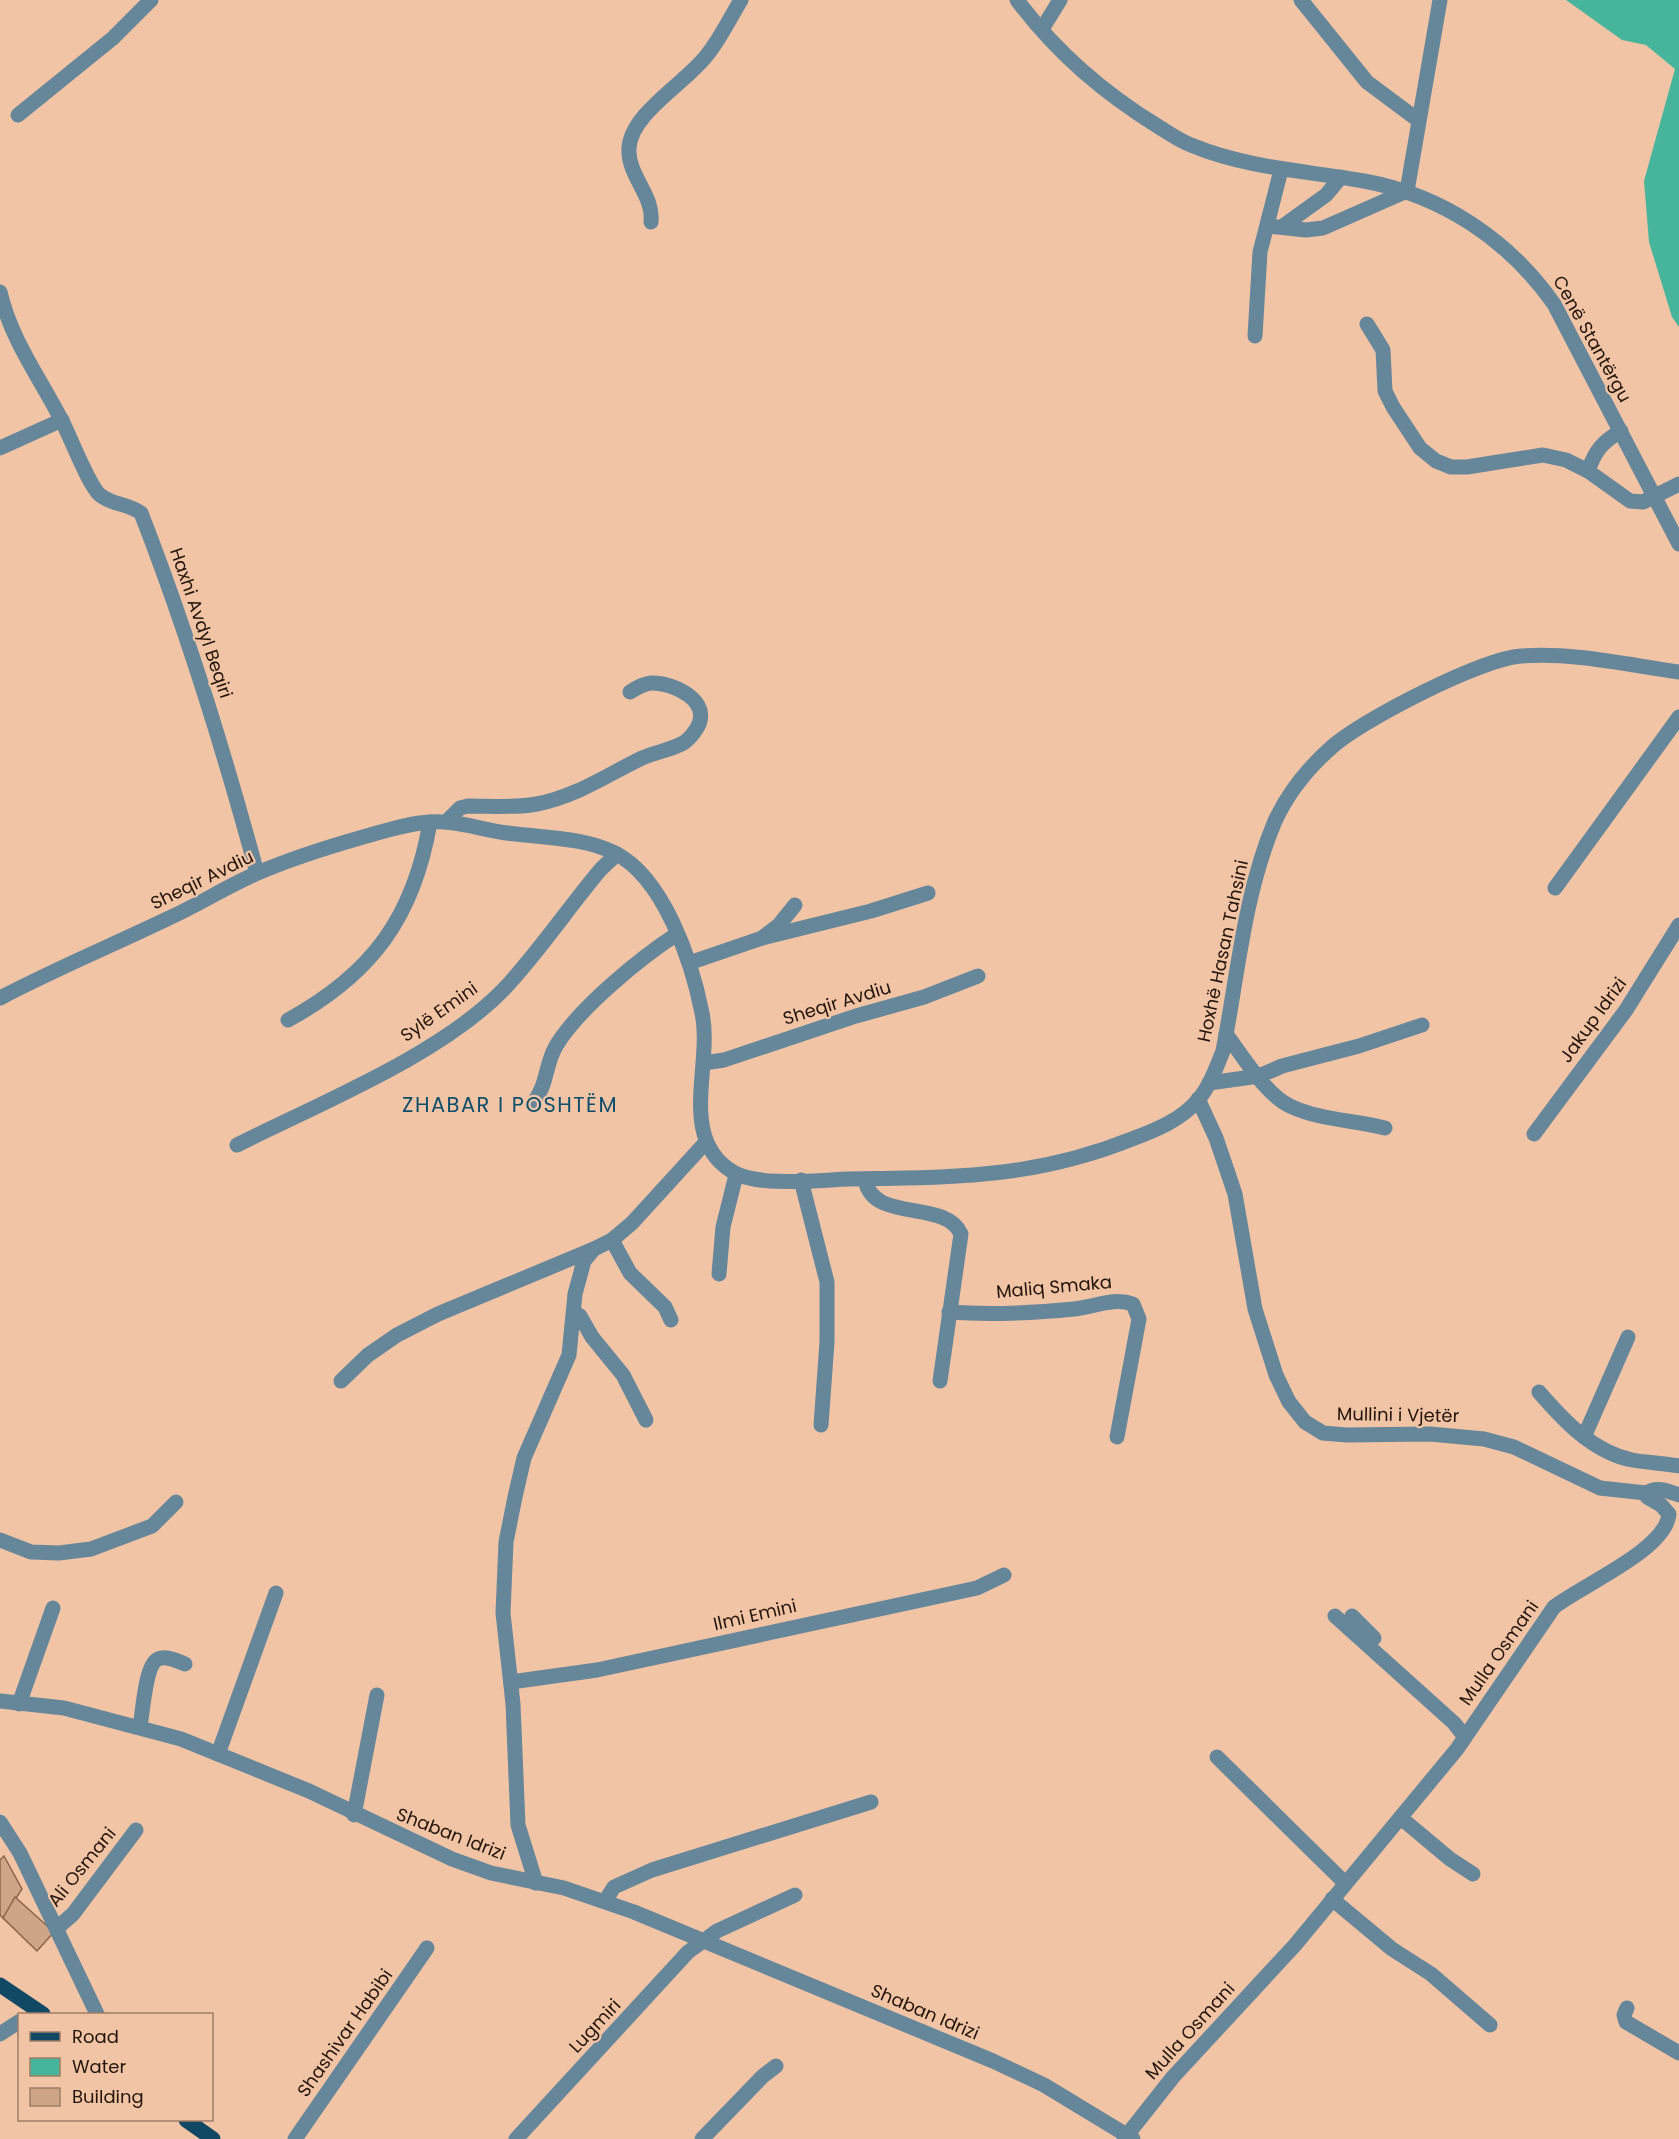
<svg xmlns="http://www.w3.org/2000/svg" width="1679" height="2139" font-family="Poppins,sans-serif">
<style>
.water{fill:#47b59c}
.building{fill:#d0a487;stroke:#8c6449;stroke-width:1.5}
.lines{fill:none;stroke-linecap:round;stroke-linejoin:round}
.minor{stroke:#66869a;stroke-width:15}
.tertiary{stroke:#66869a;stroke-width:15}
.primary{stroke:#114864;stroke-width:15}
.labels{text-anchor:middle;stroke-width:4.5;stroke-linejoin:round;paint-order:stroke}
.street-label{font-size:18px;fill:#241509;stroke:#f1c4a6}
.quarter-label{font-size:21px;letter-spacing:1.5px;fill:#0c4d6c;stroke:#f1c4a6}
</style>
<rect width="100%" height="100%" fill="#f1c4a6"/>
<path class="water" d="M 1566,0 L 1679,0 L 1679,327 L 1672,317 L 1649,242 L 1644,181 L 1675,69 L 1646,45 L 1622,40 Z"/>
<g class="building">
<path d="M 4,1856 L 22,1889 L 3,1918 L 0,1915 L 0,1860 Z"/>
<path d="M 15,1897 L 54,1932 L 37,1951 L 3,1918 Z"/>
</g>
<g class="lines">
<g class="minor">
<path d="M 1017,0 C 1055,51 1105,94 1159,127 C 1169,133 1180,141 1191,145 C 1246,168 1306,171 1364,181 C 1442,195 1509,240 1554,304 L 1679,544"/>
<path d="M 1301,0 L 1367,82 L 1418,120"/>
<path d="M 1042,29 L 1060,0"/>
<path d="M 18,115 L 113,38 L 151,0"/>
<path d="M 651,222 C 654,195 627,175 629,148 C 631,113 686,83 707,55 C 720,39 730,18 741,0"/>
<path d="M 1268,226 L 1306,230 L 1323,228 L 1407,191 L 1440,0"/>
<path d="M 1283,226 L 1326,195 L 1341,177"/>
<path d="M 0,292 C 11,340 40,378 62,421 C 70,436 89,486 100,495 C 112,505 127,503 141,513 C 187,631 224,751 257,873"/>
<path d="M 1367,324 L 1383,350 L 1385,391 L 1393,407 L 1420,448 L 1436,461 L 1451,467 L 1467,467 L 1543,455 L 1566,460 L 1588,471 L 1630,501 L 1643,502 L 1679,484"/>
<path d="M 1255,336 L 1260,252 L 1281,170"/>
<path d="M 0,448 L 62,420"/>
<path d="M 1588,471 C 1595,451 1602,442 1621,431"/>
<path d="M 446,822 L 460,808 L 468,806 C 491,806 515,808 537,804 C 575,797 607,775 642,758 C 655,752 672,750 685,742 C 690,738 694,733 697,728 C 713,701 673,682 651,683 C 643,684 636,688 630,692"/>
<path d="M 1555,888 L 1679,717"/>
<path d="M 762,938 L 871,911 L 928,893"/>
<path d="M 689,963 L 762,938 L 779,925 L 795,905"/>
<path d="M 288,1020 C 372,974 414,917 430,822"/>
<path d="M 1226,1034 C 1242,1055 1266,1095 1290,1106 C 1319,1120 1354,1120 1385,1128"/>
<path d="M 704,1063 L 724,1060 L 856,1016 L 924,997 L 978,976"/>
<path d="M 1209,1083 L 1259,1076 L 1282,1066 L 1359,1046 L 1422,1025"/>
<path d="M 1198,1099 L 1216,1138 L 1235,1194 L 1255,1309 L 1276,1375 L 1289,1402 L 1305,1422 L 1323,1433 L 1347,1435 L 1430,1434 L 1484,1439 L 1514,1447 L 1600,1488 L 1646,1493 C 1657,1486 1668,1491 1679,1495"/>
<path d="M 532,1105 C 549,1082 544,1067 556,1046 C 578,1009 640,958 677,934"/>
<path d="M 1534,1134 L 1626,1010 L 1679,925"/>
<path d="M 237,1145 C 318,1104 441,1055 504,989 C 539,952 568,908 601,869 L 617,854"/>
<path d="M 865,1179 C 872,1224 945,1198 961,1234 L 940,1381"/>
<path d="M 801,1180 L 827,1282 L 827,1342 L 821,1425"/>
<path d="M 612,1240 L 630,1273 L 665,1307 L 671,1320"/>
<path d="M 719,1274 L 723,1227 L 736,1175"/>
<path d="M 949,1312 C 990,1315 1033,1313 1074,1309 C 1095,1307 1113,1297 1133,1304 L 1139,1319 L 1117,1437"/>
<path d="M 575,1313 L 580,1316 L 592,1337 L 623,1375 L 646,1420"/>
<path d="M 341,1381 L 368,1355 L 397,1335 L 438,1314 L 594,1249"/>
<path d="M 1539,1392 C 1564,1421 1593,1452 1632,1460 C 1648,1463 1664,1463 1679,1466"/>
<path d="M 1584,1437 L 1628,1337"/>
<path d="M 0,1540 L 31,1552 L 59,1553 L 91,1549 L 152,1526 L 176,1502"/>
<path d="M 1335,1616 L 1454,1723 L 1465,1737"/>
<path d="M 1352,1616 L 1374,1638"/>
<path d="M 511,1682 L 597,1670 L 977,1588 L 1004,1575"/>
<path d="M 0,1701 L 64,1708 L 181,1739 L 309,1791 L 452,1859 L 491,1873 L 564,1888 L 634,1912 L 993,2061 L 1044,2085 L 1133,2139"/>
<path d="M 19,1704 L 53,1608"/>
<path d="M 140,1726 C 143,1712 145,1665 158,1659 C 166,1655 177,1661 185,1664"/>
<path d="M 218,1754 L 276,1593"/>
<path d="M 1217,1757 L 1345,1883"/>
<path d="M 354,1815 L 377,1695"/>
<path d="M 1401,1818 L 1450,1859 L 1473,1874"/>
<path d="M 0,1822 L 20,1853 L 97,2014"/>
<path d="M 536,1883 L 518,1825 L 513,1704 L 503,1613 L 506,1542 L 515,1497 L 524,1458 L 569,1355 L 575,1294 L 584,1261 L 594,1249 L 612,1240 L 632,1223 L 706,1142"/>
<path d="M 1332,1899 L 1392,1949 L 1431,1974 L 1490,2025"/>
<path d="M 605,1901 L 614,1887 L 652,1870 L 871,1802"/>
<path d="M 57,1928 L 73,1914 L 136,1830"/>
<path d="M 1627,2008 L 1624,2015 L 1626,2022 L 1679,2053"/>
<path d="M 0,2034 L 20,2021"/>
<path d="M 295,2139 L 427,1948"/>
<path d="M 516,2139 L 688,1952 L 717,1931 L 795,1895"/>
<path d="M 702,2139 L 763,2076 L 776,2066"/>
<path d="M 1124,2139 L 1173,2077 L 1295,1945 L 1457,1749 L 1554,1607 C 1582,1585 1666,1550 1669,1514 L 1661,1505 L 1647,1497 L 1646,1493"/>
</g>
<path class="tertiary" d="M 0,998 C 55,969 113,945 169,918 C 200,904 229,885 260,872 C 293,858 328,847 363,837 C 385,831 408,823 431,822 C 459,820 488,832 516,834 C 549,838 585,838 615,853 C 664,878 692,962 702,1013 C 713,1065 677,1138 733,1172 C 757,1187 820,1180 849,1179 C 953,1177 1032,1179 1132,1139 C 1156,1130 1181,1120 1198,1100 C 1210,1086 1216,1068 1223,1051 C 1238,974 1244,894 1275,821 C 1288,793 1310,766 1333,746 C 1364,719 1481,659 1521,656 C 1573,652 1628,665 1679,672"/>
<g class="primary">
<path d="M 0,1985 L 43,2014"/>
<path d="M 186,2120 L 213,2139"/>
</g>
</g>
<g class="labels">
<g class="street-label">
<text transform="translate(1592 339) rotate(61)" y="6">Cenë Stantërgu</text>
<text transform="translate(201 623) rotate(71)" y="6">Haxhi Avdyl Beqiri</text>
<text transform="translate(202 880) rotate(-26)" y="6">Sheqir Avdiu</text>
<text transform="translate(1223 951) rotate(-78)" y="6">Hoxhë Hasan Tahsini</text>
<text transform="translate(837 1003) rotate(-17)" y="6">Sheqir Avdiu</text>
<text transform="translate(439 1012) rotate(-35)" y="6">Sylë Emini</text>
<text transform="translate(1593 1020) rotate(-54)" y="6">Jakup Idrizi</text>
<text transform="translate(1054 1287) rotate(-5)" y="6">Maliq Smaka</text>
<text transform="translate(1398 1415) rotate(1)" y="6">Mullini i Vjetër</text>
<text transform="translate(755 1615) rotate(-13)" y="6">Ilmi Emini</text>
<text transform="translate(1499 1653) rotate(-55)" y="6">Mulla Osmani</text>
<text transform="translate(451 1834) rotate(21)" y="6">Shaban Idrizi</text>
<text transform="translate(82 1867) rotate(-51)" y="6">Ali Osmani</text>
<text transform="translate(925 2012) rotate(23)" y="6">Shaban Idrizi</text>
<text transform="translate(595 2026) rotate(-47)" y="6">Lugmiri</text>
<text transform="translate(1190 2031) rotate(-48)" y="6">Mulla Osmani</text>
<text transform="translate(345 2033) rotate(-55)" y="6">Shashivar Habibi</text>
</g>
<g class="quarter-label">
<text x="510" y="1112">ZHABAR I POSHTËM</text>
</g>
</g>
<rect x="18" y="2013" width="195" height="108" fill="#f1c4a6" stroke="#9f7e67" stroke-width="1.5"/>
<rect x="30" y="2032" width="30" height="9" fill="#114864" stroke="#9f7e67" stroke-width="1.5"/>
<text x="72" y="2043" font-size="18" fill="#241509">Road</text>
<rect x="30" y="2058" width="30" height="18" fill="#47b59c" stroke="#9f7e67" stroke-width="1.5"/>
<text x="72" y="2073" font-size="18" fill="#241509">Water</text>
<rect x="30" y="2088" width="30" height="18" fill="#d0a487" stroke="#9f7e67" stroke-width="1.5"/>
<text x="72" y="2103" font-size="18" fill="#241509">Building</text>
</svg>
